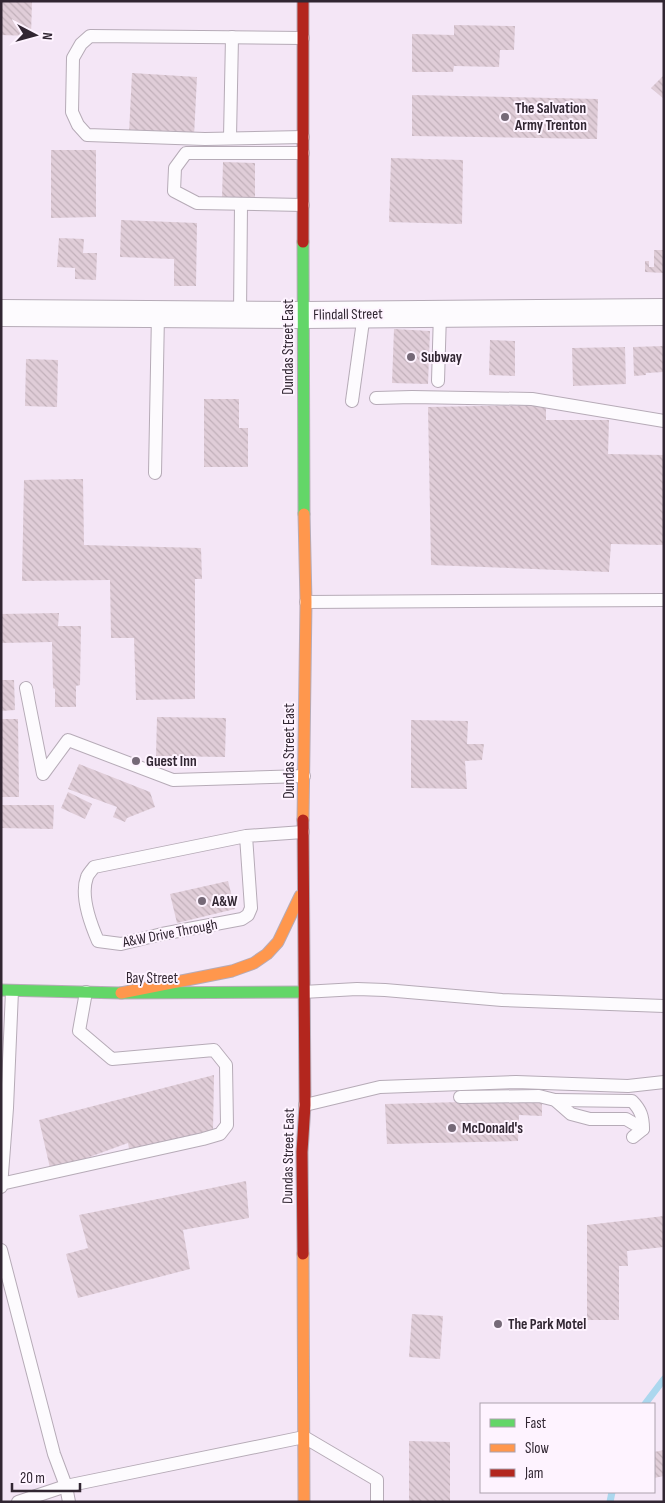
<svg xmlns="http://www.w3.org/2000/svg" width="665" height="1503" font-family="'Sofia Sans Condensed',sans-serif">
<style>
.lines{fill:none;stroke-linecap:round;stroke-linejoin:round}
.stream{stroke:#abd7ee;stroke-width:7}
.building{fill:url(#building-back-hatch)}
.lane-casing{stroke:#b6abb7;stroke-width:14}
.street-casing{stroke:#b6abb7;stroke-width:28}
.fast-casing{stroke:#b6abb7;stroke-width:13}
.slow-casing{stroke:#b6abb7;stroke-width:13}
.jam-casing{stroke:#b6abb7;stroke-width:13}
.lane{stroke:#fdfbfe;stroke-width:12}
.street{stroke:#fdfbfe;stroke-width:26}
.fast{stroke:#63d668;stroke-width:11}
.slow{stroke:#ff974d;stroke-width:11}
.jam{stroke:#b3261e;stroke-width:11}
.poi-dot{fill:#756977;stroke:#fef3ff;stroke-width:2}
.labels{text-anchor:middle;stroke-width:4;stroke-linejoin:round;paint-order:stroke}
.poi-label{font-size:15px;font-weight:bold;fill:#312632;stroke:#fef3ff;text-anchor:start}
.street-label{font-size:15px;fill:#312632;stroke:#fef3ff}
</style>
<defs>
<pattern id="building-back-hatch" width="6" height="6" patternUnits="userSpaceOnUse" patternTransform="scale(1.25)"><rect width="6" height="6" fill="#e0cdd8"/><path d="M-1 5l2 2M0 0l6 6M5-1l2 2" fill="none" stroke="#c1b0ba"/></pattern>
</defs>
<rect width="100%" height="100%" fill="#f4e6f6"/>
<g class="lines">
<g class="stream">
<path d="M 645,1404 L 664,1379"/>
<path d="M 610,1502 L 612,1492"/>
</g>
</g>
<g class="building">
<path d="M 1,1 L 32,1 L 31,36 L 1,35 Z"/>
<path d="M 454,25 L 515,26 L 514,50 L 500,50 L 499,67 L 454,66 L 453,72 L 412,72 L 412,34 L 454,35 Z"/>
<path d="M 132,73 L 197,77 L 194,136 L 129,133 Z"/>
<path d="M 664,75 L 664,99 L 651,88 Z"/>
<path d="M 412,95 L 598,99 L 597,139 L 412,136 Z"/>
<path d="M 51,150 L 96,150 L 96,217 L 51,218 Z"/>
<path d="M 391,158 L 463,160 L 462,224 L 389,222 Z"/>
<path d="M 223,162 L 255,163 L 255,198 L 222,198 Z"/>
<path d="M 121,220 L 197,223 L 196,286 L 174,286 L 174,259 L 120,257 Z"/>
<path d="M 59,238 L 84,239 L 83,253 L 97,253 L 96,280 L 75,279 L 75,268 L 57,267 Z"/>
<path d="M 654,250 L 664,250 L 664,273 L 645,272 L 645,261 L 649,261 L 649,267 L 654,267 Z"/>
<path d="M 394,329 L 430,331 L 428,384 L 392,383 Z"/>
<path d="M 490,340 L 515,341 L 515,376 L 489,375 Z"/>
<path d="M 664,346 L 664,372 L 646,373 L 646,375 L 634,376 L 633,347 Z"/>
<path d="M 625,347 L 626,384 L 573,386 L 572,348 Z"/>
<path d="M 26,359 L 58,360 L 57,407 L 25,406 Z"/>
<path d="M 204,399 L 239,399 L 239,428 L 248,428 L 248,467 L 204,467 Z"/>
<path d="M 546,405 L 546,420 L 609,420 L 608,454 L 664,455 L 664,545 L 611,544 L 609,572 L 431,565 L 428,407 Z"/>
<path d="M 83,479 L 84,545 L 201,548 L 202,579 L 195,579 L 195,699 L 136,700 L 134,638 L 111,638 L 110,580 L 22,581 L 24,480 Z"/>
<path d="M 59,613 L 58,626 L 81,626 L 80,685 L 76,686 L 76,707 L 55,707 L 55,689 L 53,688 L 52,642 L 1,643 L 1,614 Z"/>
<path d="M 1,680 L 14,680 L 15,710 L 1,711 Z"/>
<path d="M 157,717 L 226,718 L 225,757 L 156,756 Z"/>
<path d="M 1,719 L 18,719 L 19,797 L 1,797 Z"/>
<path d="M 411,720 L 468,721 L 467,744 L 484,744 L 482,760 L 465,761 L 467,789 L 411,788 Z"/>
<path d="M 79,764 L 150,792 L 155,807 L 127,818 L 125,822 L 113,817 L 117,807 L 68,789 Z"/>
<path d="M 68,792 L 92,804 L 85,819 L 61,808 Z"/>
<path d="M 1,805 L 54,805 L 53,829 L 1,828 Z"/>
<path d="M 228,881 L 235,909 L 177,923 L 170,894 Z"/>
<path d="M 214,1075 L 213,1131 L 130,1154 L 128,1143 L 73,1163 L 50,1168 L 39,1120 Z"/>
<path d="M 542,1100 L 542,1116 L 519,1115 L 518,1141 L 387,1144 L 385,1104 Z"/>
<path d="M 246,1181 L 249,1218 L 183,1230 L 190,1269 L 78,1298 L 66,1254 L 88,1248 L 79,1215 Z"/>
<path d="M 664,1216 L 664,1247 L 627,1251 L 628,1266 L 619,1266 L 619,1320 L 587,1320 L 587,1225 Z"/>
<path d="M 412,1314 L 443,1316 L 440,1359 L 409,1357 Z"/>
<path d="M 409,1441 L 450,1442 L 450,1502 L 409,1502 Z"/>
<path d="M 664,1450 L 664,1476 L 654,1478 L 654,1452 Z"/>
</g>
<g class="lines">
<defs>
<g id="lane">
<path d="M 230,137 L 232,37"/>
<path d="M 303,137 L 205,139 L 87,135 L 78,125 L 72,112 L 73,58 L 81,44 L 90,36 L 303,38"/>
<path d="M 303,153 L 186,153 L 175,168 L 174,191 L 197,203 L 303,205"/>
<path d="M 240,314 L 241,204"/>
<path d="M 438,381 L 440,313"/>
<path d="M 376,398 L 412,397 L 532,399 L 664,421"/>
<path d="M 352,401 L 364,314"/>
<path d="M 155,473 L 158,314"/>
<path d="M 306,602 L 664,600"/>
<path d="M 26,688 L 43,774 L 68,740 L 173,780 L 304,776"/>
<path d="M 246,836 L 251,908 L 248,915 L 242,919 L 162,934 L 121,944 L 98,941 C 91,925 80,896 87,877 C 88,874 92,870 94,867 L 246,836 L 303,832"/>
<path d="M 303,992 L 357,989 L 385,990 L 502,1000 L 664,1006"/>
<path d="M 460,1097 L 539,1096 L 555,1100 L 571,1114 L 590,1119 L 626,1119 L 643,1129 L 633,1137"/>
<path d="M 555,1100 L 632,1101 C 641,1110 643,1117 643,1129"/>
<path d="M 305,1105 L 380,1087 L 516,1082 L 628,1086 L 664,1082"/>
<path d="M 1,1184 L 203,1139 L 220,1134 L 227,1125 L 226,1065 L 214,1050 L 112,1059 L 79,1031 L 86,992"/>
<path d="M 1,1187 L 7,1108 L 12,991"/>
<path d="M 1,1250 L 54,1454 L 66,1486 L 69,1502"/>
<path d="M 18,1502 L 66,1486 L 304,1437 L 377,1480 L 377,1502"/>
</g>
<path id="street" d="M 1,313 L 303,315 L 664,312"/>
<g id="fast">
<path d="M 303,242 L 304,514"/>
<path d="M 1,990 L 121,993 L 303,992"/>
</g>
<g id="slow">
<path d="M 303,820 L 306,602 L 304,514"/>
<path d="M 121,993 L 232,971 L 254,963 L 267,954 L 278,942 L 300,896"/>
<path d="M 303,1254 L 304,1502"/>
</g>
<g id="jam">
<path d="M 303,1 L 303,242"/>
<path d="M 303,1254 L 302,1152 L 305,1105 L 303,820"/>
</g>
</defs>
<use href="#lane" class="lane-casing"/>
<use href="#street" class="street-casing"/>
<use href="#fast" class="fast-casing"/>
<use href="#slow" class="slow-casing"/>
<use href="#jam" class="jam-casing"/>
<use href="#lane" class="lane"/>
<use href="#street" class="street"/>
<use href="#fast" class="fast"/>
<use href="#slow" class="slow"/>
<use href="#jam" class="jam"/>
</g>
<g class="poi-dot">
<circle cx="505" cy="117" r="5"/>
<circle cx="411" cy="357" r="5"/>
<circle cx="136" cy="761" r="5"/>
<circle cx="202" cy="901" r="5"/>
<circle cx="452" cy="1128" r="5"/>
<circle cx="498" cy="1324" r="5"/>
</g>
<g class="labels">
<g class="poi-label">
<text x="515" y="113">The Salvation<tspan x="515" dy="17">Army Trenton</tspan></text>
<text x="421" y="362">Subway</text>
<text x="146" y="766">Guest Inn</text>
<text x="212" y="906">A&amp;W</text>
<text x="462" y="1133">McDonald's</text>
<text x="508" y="1329">The Park Motel</text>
</g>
<g class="street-label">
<text transform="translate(348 314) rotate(-1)" y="5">Flindall Street</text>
<text transform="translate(288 347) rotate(-90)" y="5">Dundas Street East</text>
<text transform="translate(289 751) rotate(-90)" y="5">Dundas Street East</text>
<text transform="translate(170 933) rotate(-11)" y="5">A&amp;W Drive Through</text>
<text x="152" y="983">Bay Street</text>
<text transform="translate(288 1156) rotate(-89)" y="5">Dundas Street East</text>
</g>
</g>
<rect width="665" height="1503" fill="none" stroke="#312632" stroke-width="5"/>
<rect x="480" y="1403" width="175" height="90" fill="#fef3ff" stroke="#aca1ad"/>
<rect x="490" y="1419" width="25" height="8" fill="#63d668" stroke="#aca1ad"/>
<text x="525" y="1428" font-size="15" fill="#312632">Fast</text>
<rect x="490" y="1444" width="25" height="8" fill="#ff974d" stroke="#aca1ad"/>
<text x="525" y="1453" font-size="15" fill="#312632">Slow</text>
<rect x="490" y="1469" width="25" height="8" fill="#b3261e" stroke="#aca1ad"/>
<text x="525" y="1478" font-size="15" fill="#312632">Jam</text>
<g transform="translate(35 35) rotate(96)" stroke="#fef3ff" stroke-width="4" paint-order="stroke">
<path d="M0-4L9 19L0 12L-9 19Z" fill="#312632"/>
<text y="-8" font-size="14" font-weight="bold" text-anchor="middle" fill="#312632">N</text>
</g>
<path d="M12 1483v8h68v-8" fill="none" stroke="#312632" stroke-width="2.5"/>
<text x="20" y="1483" font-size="15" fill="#312632" stroke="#fef3ff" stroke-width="4" paint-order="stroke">20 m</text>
</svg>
